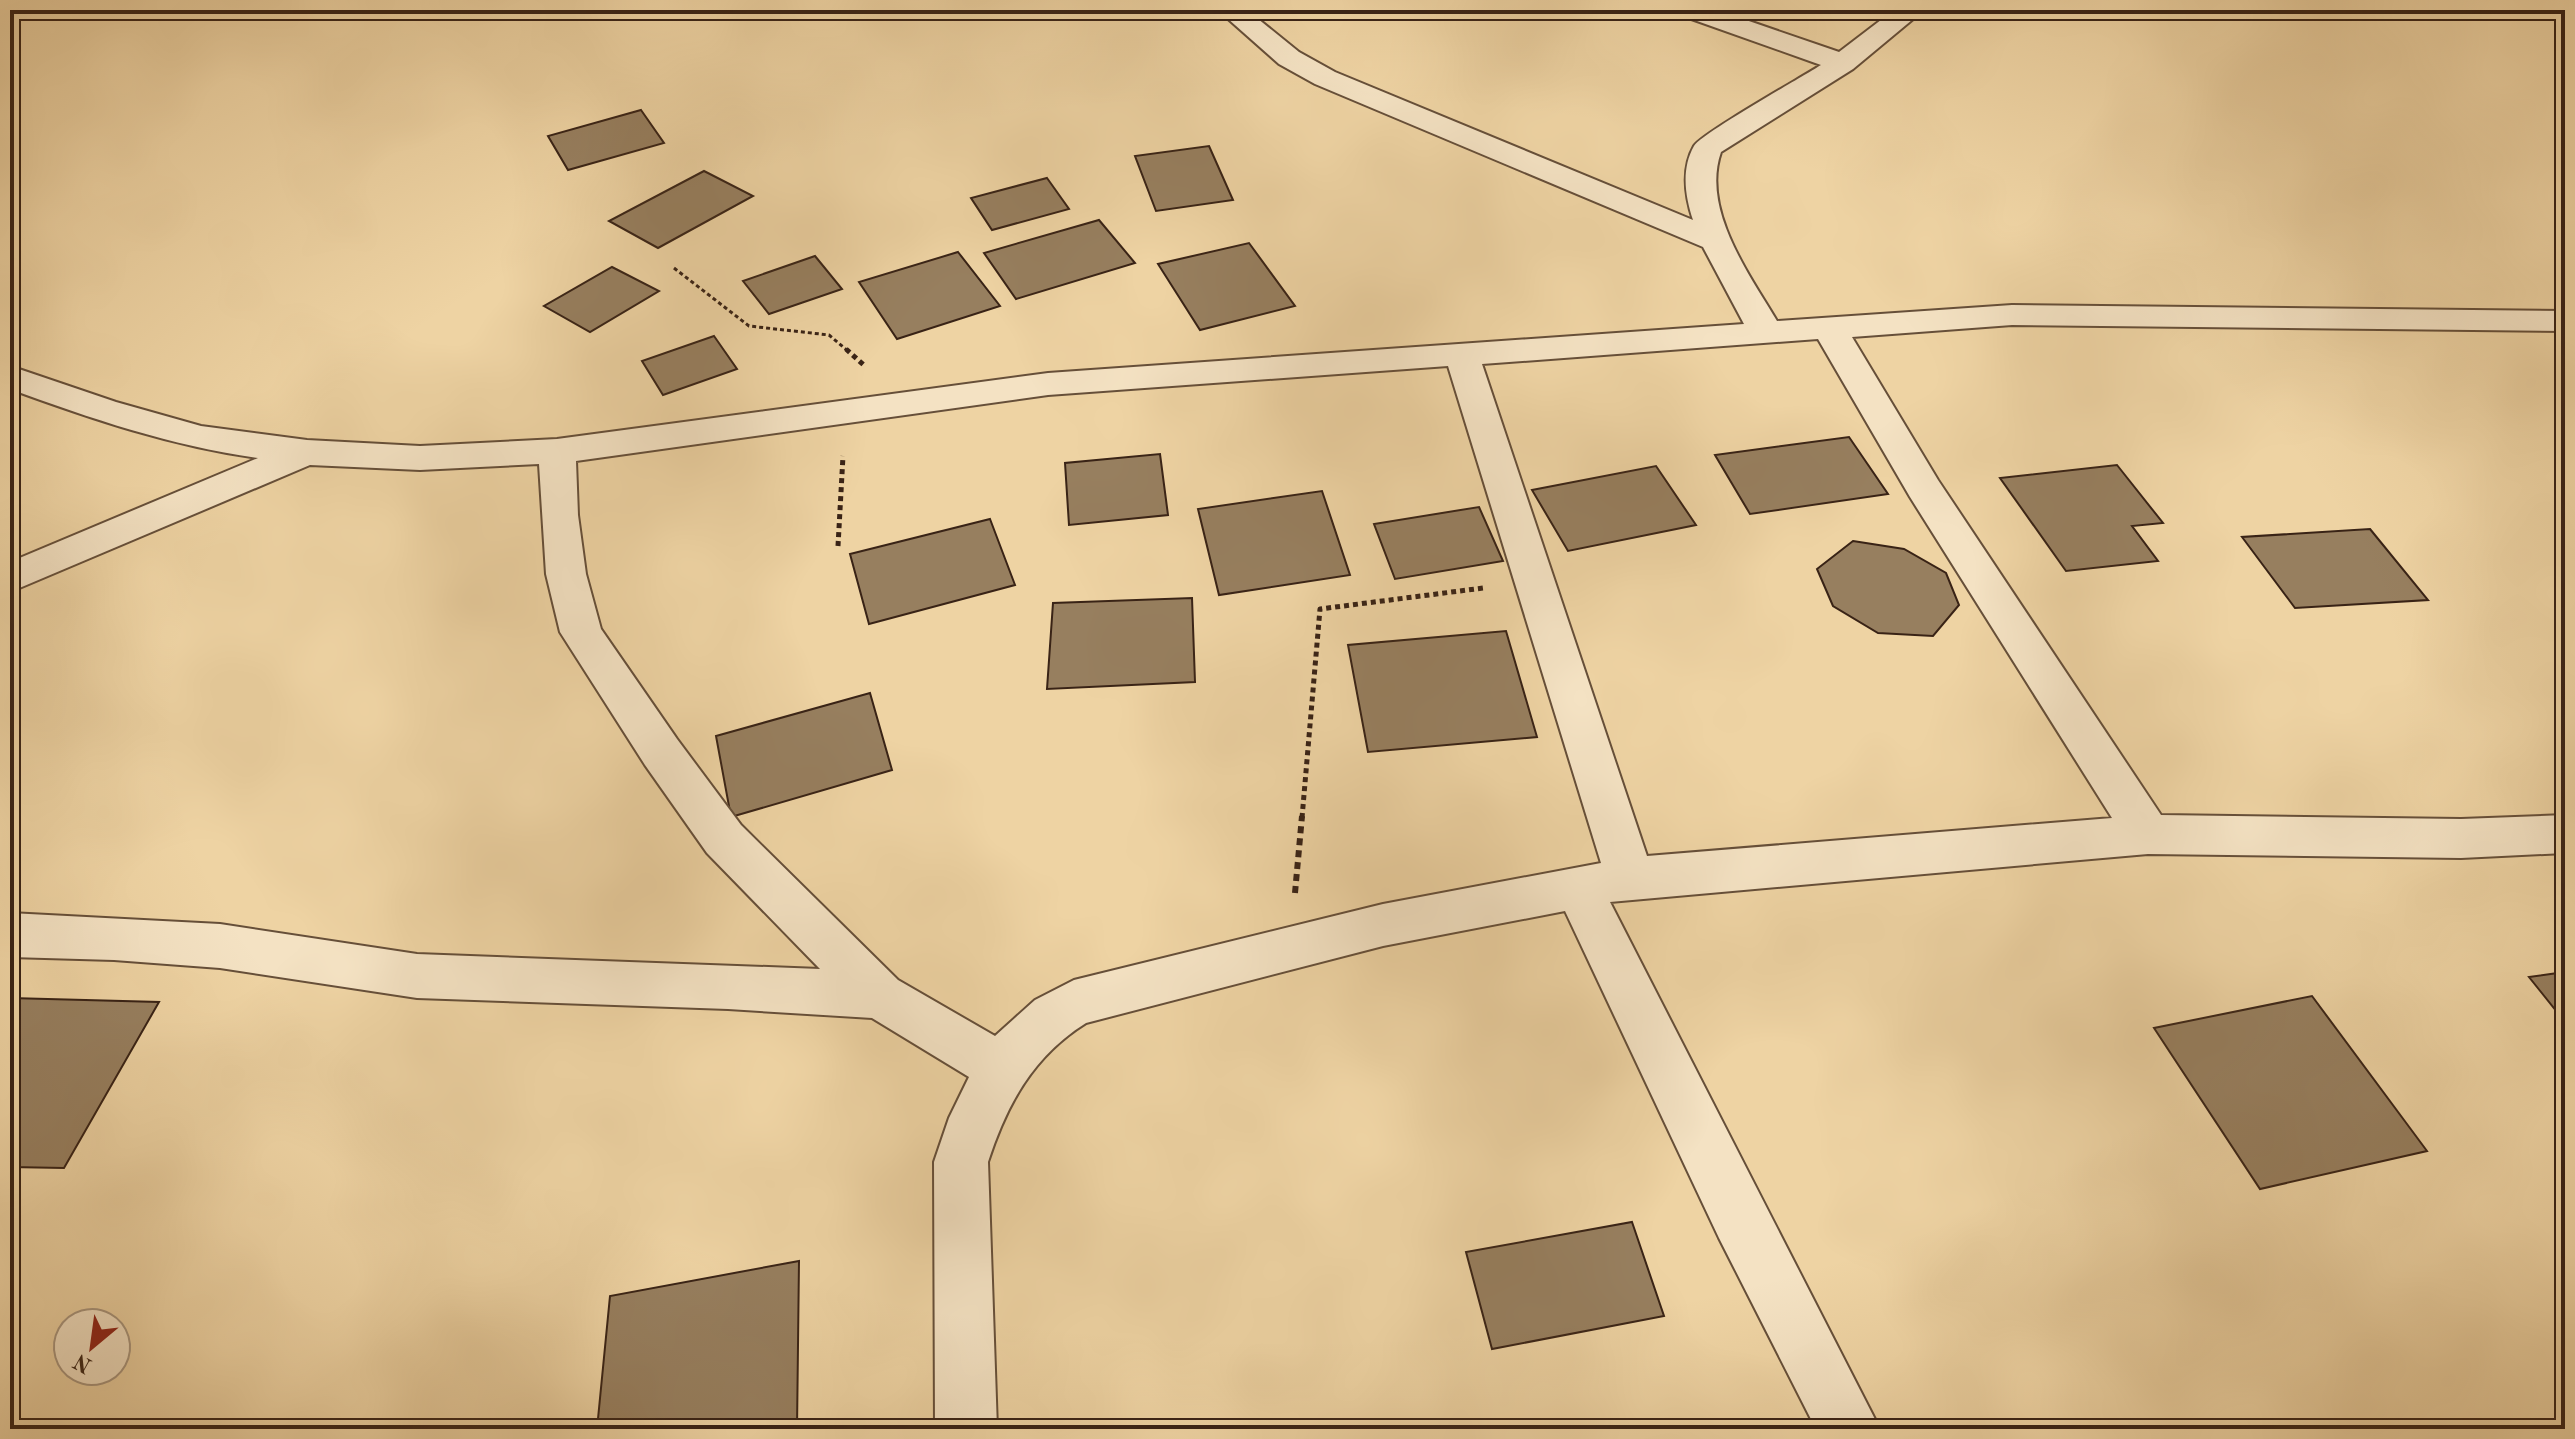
<svg xmlns="http://www.w3.org/2000/svg" width="2575" height="1439" font-family="'Old Standard TT',serif">
<style>
.building{fill:#977f5f;stroke:#392316;stroke-width:2}
.lines{fill:none;stroke-linecap:round;stroke-linejoin:round}
.minor-casing{stroke:#664f39;stroke-width:4}
.path-far2{stroke:#392316;stroke-width:3;stroke-dasharray:4 3;stroke-linecap:butt}
.path-far1{stroke:#392316;stroke-width:5;stroke-dasharray:5 4;stroke-linecap:butt}
.path{stroke:#392316;stroke-width:6;stroke-dasharray:7 5;stroke-linecap:butt}
.minor{fill:#f4e2c3;fill-rule:evenodd}
</style>
<rect width="100%" height="100%" fill="#eed3a3"/>
<filter id="stains"><feTurbulence type="fractalNoise" baseFrequency=".0025" numOctaves="4"/><feColorMatrix values="0 0 0 0 .2 0 0 0 0 .09 0 0 0 0 .02 0 0 0 .5 -.17"/></filter>
<radialGradient id="worn" r=".72"><stop offset=".6" stop-color="#630" stop-opacity="0"/><stop offset="1" stop-color="#630" stop-opacity=".3"/></radialGradient>
<g class="building">
<path d="M 641,110 L 664,143 L 568,170 L 548,136 Z"/>
<path d="M 1209,146 L 1233,200 L 1156,211 L 1135,156 Z"/>
<path d="M 704,171 L 753,196 L 658,248 L 609,221 Z"/>
<path d="M 1047,178 L 1069,209 L 992,230 L 971,198 Z"/>
<path d="M 1099,220 L 1135,263 L 1016,299 L 984,253 Z"/>
<path d="M 1249,243 L 1295,306 L 1200,330 L 1158,264 Z"/>
<path d="M 958,252 L 1000,306 L 897,339 L 859,282 Z"/>
<path d="M 815,256 L 842,289 L 769,314 L 743,281 Z"/>
<path d="M 612,267 L 659,291 L 590,332 L 544,306 Z"/>
<path d="M 714,336 L 737,369 L 663,395 L 642,361 Z"/>
<path d="M 1849,437 L 1888,494 L 1750,514 L 1715,455 Z"/>
<path d="M 1160,454 L 1168,515 L 1069,525 L 1065,463 Z"/>
<path d="M 2117,465 L 2163,523 L 2132,526 L 2158,561 L 2066,571 L 2000,478 Z"/>
<path d="M 1656,466 L 1696,525 L 1568,551 L 1532,490 Z"/>
<path d="M 1322,491 L 1350,575 L 1219,595 L 1198,509 Z"/>
<path d="M 1479,507 L 1503,561 L 1395,579 L 1374,524 Z"/>
<path d="M 990,519 L 1015,585 L 869,624 L 850,554 Z"/>
<path d="M 2370,529 L 2428,600 L 2295,608 L 2242,537 Z"/>
<path d="M 1853,541 L 1904,549 L 1946,573 L 1959,605 L 1933,636 L 1878,633 L 1833,606 L 1817,569 Z"/>
<path d="M 1192,598 L 1195,682 L 1047,689 L 1053,603 Z"/>
<path d="M 1506,631 L 1537,737 L 1368,752 L 1348,645 Z"/>
<path d="M 870,693 L 892,770 L 731,817 L 716,736 Z"/>
<path d="M 2565,972 L 2565,1022 L 2529,977 Z"/>
<path d="M 2312,996 L 2427,1151 L 2260,1189 L 2154,1028 Z"/>
<path d="M 10,998 L 159,1002 L 64,1168 L 10,1167 Z"/>
<path d="M 1632,1222 L 1664,1316 L 1492,1349 L 1466,1252 Z"/>
<path d="M 799,1261 L 797,1429 L 597,1429 L 610,1296 Z"/>
</g>
<g class="lines">
<defs>
<path id="minor" d="M 1218,10 L 1247,10 L 1299,52 L 1335,72 L 1693,220 C 1685,196 1681,169 1694,146 C 1701,134 1802,77 1821,65 L 1683,16 L 1679,10 L 1717,10 L 1839,52 L 1894,10 L 1924,10 L 1853,69 L 1721,152 C 1701,209 1749,274 1777,321 L 2012,305 L 2565,311 L 2565,331 L 2012,325 L 1852,337 L 1938,480 L 2161,815 L 2461,819 L 2565,815 L 2565,853 L 2461,858 L 2148,854 L 1610,902 L 1880,1429 L 1816,1429 L 1719,1238 L 1565,911 L 1383,946 L 1086,1023 C 1033,1056 1007,1104 988,1162 L 997,1429 L 935,1429 L 934,1162 L 949,1118 L 969,1077 L 872,1018 L 728,1009 L 417,998 L 220,968 L 114,960 L 10,957 L 10,913 L 220,924 L 417,954 L 820,969 L 707,853 L 645,765 L 560,632 L 546,574 L 539,464 L 420,470 L 310,465 L 10,592 L 10,562 L 258,458 C 172,446 92,419 10,389 L 10,366 L 116,402 L 201,426 L 307,440 L 420,446 L 557,439 L 1048,373 L 1744,324 L 1703,247 L 1315,84 L 1279,64 ZM 1818,339 L 1910,497 L 2112,818 L 1647,856 L 1482,364 ZM 1448,366 L 1601,863 L 1383,904 L 1074,980 L 1035,1000 L 995,1036 L 898,980 L 741,825 L 677,739 L 601,629 L 586,574 L 578,515 L 576,461 L 1048,395 Z"/>
</defs>
<use href="#minor" class="minor-casing"/>
<path class="path-far2" d="M 674,268 L 749,326 L 829,335 L 848,351"/>
<g class="path-far1">
<path d="M 846,349 L 866,367"/>
<path d="M 838,546 L 843,456"/>
<path d="M 1302,818 L 1320,609 L 1483,588"/>
</g>
<path class="path" d="M 1295,893 L 1302,816"/>
<use href="#minor" class="minor"/>
</g>
<rect width="2575" height="1439" fill="none" stroke="#eed3a3" stroke-width="40"/>
<rect x="12" y="12" width="2551" height="1415" fill="none" stroke="#392316" stroke-width="4"/>
<rect x="20" y="20" width="2535" height="1399" fill="none" stroke="#392316" stroke-width="2"/>
<g transform="translate(92 1347) rotate(209)"><circle r="38" fill="#f4e2c3" stroke="#a9967e" stroke-width="2"/>
<path d="M0-6L14 30L0 20L-14 30Z" fill="#8f2418"/>
<text y="-12" font-size="22" font-weight="bold" text-anchor="middle" fill="#392316">N</text>
</g>
<rect width="100%" height="100%" filter="url(#stains)"/>
<rect width="100%" height="100%" fill="url(#worn)"/>
</svg>
